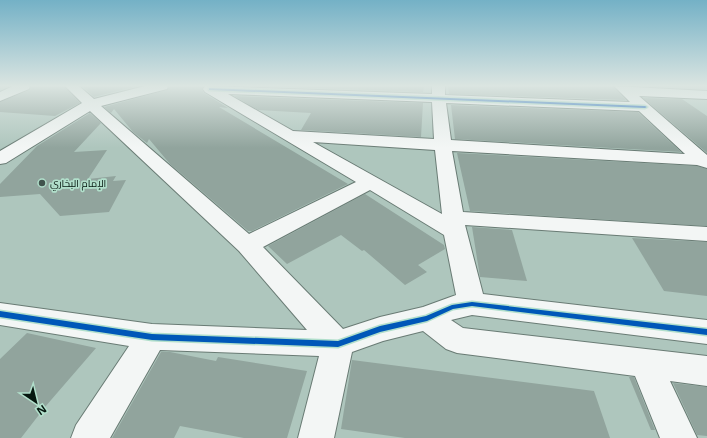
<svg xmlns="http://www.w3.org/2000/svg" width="707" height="438" font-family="'Open Sans',Cairo,sans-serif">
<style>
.building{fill:#91a49d}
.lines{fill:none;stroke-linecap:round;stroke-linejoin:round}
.minor-casing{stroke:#697b74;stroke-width:2}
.minor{fill:#f3f6f5;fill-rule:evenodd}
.cycleway-casing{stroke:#b1dfcb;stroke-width:3}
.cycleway{fill:#0057b8;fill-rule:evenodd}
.poi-dot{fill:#41544d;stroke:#b1dfcb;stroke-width:1.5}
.labels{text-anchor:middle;stroke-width:3.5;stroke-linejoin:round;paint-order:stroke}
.poi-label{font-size:10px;fill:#061710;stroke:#b1dfcb;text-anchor:start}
</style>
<rect width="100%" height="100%" fill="#aec6bd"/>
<g class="building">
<path d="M 31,86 L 64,86 L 80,103 L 55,116 L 0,112 L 0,102 L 30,90 Z"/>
<path d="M 82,86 L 138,86 L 94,97 Z"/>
<path d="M 169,86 L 203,86 L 202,90 L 204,93 L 228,108 L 219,107 L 348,184 L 252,231 L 248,231 L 170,164 L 149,139 L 147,143 L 133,132 L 114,109 L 111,113 L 104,107 L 167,90 Z"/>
<path d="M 256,86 L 424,86 L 423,92 Z"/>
<path d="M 448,86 L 613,86 L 626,100 L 449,94 Z"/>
<path d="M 234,96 L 423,103 L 421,137 L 301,130 L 311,113 L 258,110 Z"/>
<path d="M 643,98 L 682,99 L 707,116 L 707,153 Z"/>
<path d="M 451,105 L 638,112 L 681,152 L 455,139 Z"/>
<path d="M 90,113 L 101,123 L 74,152 L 107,150 L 88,179 L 116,176 L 113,181 L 126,180 L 109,212 L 60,216 L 40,194 L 0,197 L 0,184 L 37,146 Z"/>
<path d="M 457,153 L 697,166 L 707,169 L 707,226 L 470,211 Z"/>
<path d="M 365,194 L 444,245 L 445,249 L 418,265 L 427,272 L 405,285 L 364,250 L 362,251 L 341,235 L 287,264 L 268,246 Z"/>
<path d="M 472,227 L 512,230 L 527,281 L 480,277 Z"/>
<path d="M 632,238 L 707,242 L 707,296 L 664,291 Z"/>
<path d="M 27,333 L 96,348 L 45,407 L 21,438 L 0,438 L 0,359 Z"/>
<path d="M 161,352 L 170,352 L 216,361 L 218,357 L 307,371 L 287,438 L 244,438 L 180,426 L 174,438 L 112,438 Z"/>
<path d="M 352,360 L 594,391 L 610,438 L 405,438 L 341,429 Z"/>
<path d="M 629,377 L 634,377 L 655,430 L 651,430 Z"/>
<path d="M 673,383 L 707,387 L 707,436 L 697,435 Z"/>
</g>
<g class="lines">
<defs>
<g id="minor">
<path d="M 13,86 L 30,86 L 29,89 L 0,101 L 0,92 Z"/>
<path d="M 65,86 L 79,86 L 94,99 L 145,86 L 168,86 L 167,89 L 101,106 L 249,234 L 356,182 L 205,92 L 203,89 L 205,86 L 432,94 L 432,86 L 445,86 L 445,95 L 630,102 L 614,86 L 707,91 L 707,99 L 639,96 L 707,155 L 707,168 L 697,165 L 452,151 L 463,212 L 707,227 L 707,241 L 465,225 L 483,294 L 707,320 L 707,344 L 472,315 L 451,320 L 463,328 L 707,356 L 707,386 L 670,381 L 697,438 L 660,438 L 635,376 L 457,353 L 446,349 L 423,331 L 383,341 L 352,352 L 334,438 L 298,438 L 319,356 L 160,350 L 110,438 L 71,438 L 76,425 L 129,346 L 0,325 L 0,303 L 152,324 L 307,330 L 239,251 L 90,111 L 6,163 L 0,164 L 0,151 L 82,103 ZM 228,94 L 432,102 L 434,139 L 293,131 ZM 446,103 L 639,111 L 685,154 L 451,140 ZM 313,142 L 435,150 L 442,214 ZM 370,190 L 444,235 L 456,295 L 423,307 L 380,317 L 343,329 L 263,247 Z"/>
</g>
</defs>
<use href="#minor" class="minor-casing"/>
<use href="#minor" class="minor"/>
<defs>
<g id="cycleway">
<path d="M 209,88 L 645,106 L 647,107 L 645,108 L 210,90 L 209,90 Z"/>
<path d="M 472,302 L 707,329 L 707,335 L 472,306 L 453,309 L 427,321 L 380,332 L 338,347 L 152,340 L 0,317 L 0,311 L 152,334 L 338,341 L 380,326 L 426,316 L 452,305 Z"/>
</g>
</defs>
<use href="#cycleway" class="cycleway-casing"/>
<use href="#cycleway" class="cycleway"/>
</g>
<linearGradient id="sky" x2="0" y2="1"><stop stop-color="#74b1c6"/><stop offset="0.58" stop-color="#dbe5e1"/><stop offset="1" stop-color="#dbe5e1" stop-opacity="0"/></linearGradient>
<rect width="707" height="148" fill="url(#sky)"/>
<circle class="poi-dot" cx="42" cy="183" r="4"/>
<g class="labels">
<g class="poi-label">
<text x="50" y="187">الإمام البخاري</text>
</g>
</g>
<g transform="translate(36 402) rotate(145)" stroke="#b1dfcb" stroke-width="3" paint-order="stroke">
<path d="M0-3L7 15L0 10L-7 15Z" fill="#061710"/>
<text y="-6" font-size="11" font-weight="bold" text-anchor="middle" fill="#061710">N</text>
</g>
</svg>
